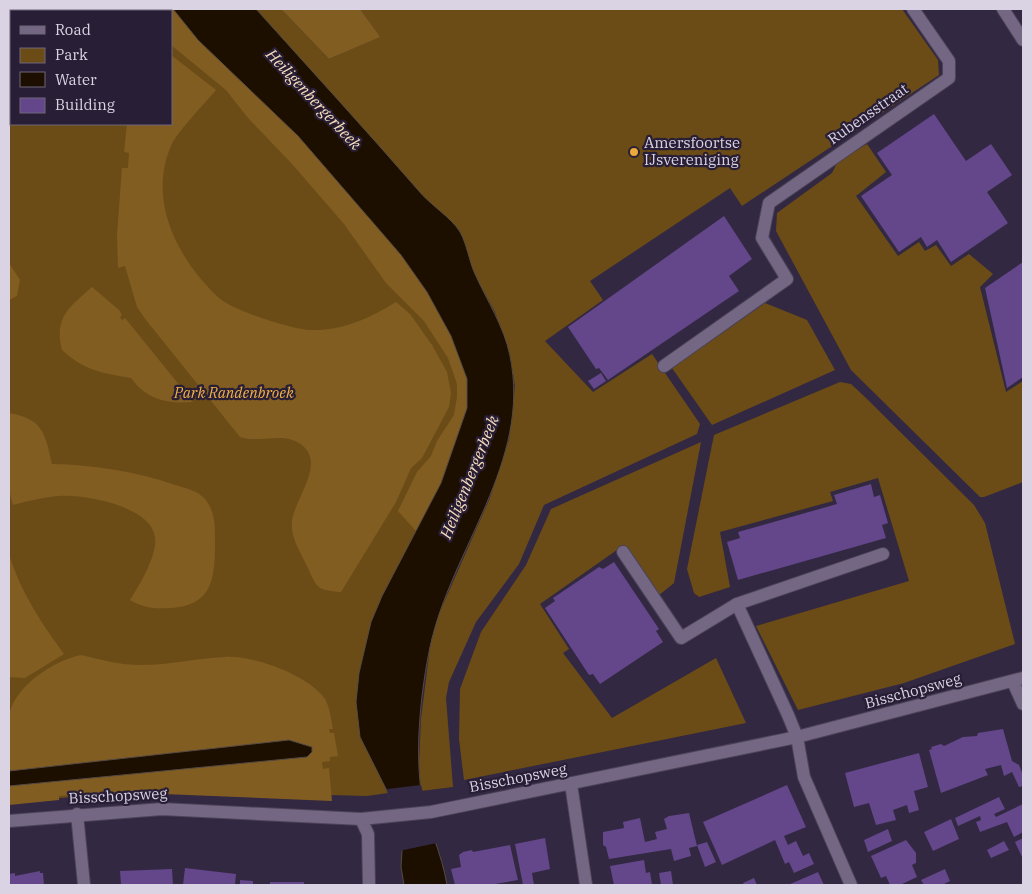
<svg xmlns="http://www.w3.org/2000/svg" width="1032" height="894" font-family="'IBM Plex Serif',serif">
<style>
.green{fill:#6c4c16;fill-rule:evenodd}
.forest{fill:#825d22}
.water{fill:#1d0f00;stroke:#554a44}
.pier{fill:#322841}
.building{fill:#64468a}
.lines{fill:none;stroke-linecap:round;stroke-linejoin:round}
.minor-casing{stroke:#4c4358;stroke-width:14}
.minor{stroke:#736784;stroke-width:12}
.poi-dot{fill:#eca93a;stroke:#281e36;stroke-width:2}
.labels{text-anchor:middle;stroke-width:4.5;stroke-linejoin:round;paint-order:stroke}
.street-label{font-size:15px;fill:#d9d3e3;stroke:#281e36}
.poi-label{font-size:15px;fill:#d9d3e3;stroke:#281e36;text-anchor:start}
.park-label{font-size:15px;font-style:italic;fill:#f2b146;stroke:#281e36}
.water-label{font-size:16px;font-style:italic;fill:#fadfba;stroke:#281e36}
</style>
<rect width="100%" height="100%" fill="#322841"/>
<g class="green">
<path d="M 9,9 L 202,9 L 342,167 L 476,374 L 388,793 L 367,796 L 143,790 L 9,803 ZM 11,11 L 171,11 L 171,124 L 11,124 Z"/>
<path d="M 256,9 L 281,9 L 329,59 L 379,37 L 360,9 L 902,9 L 938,60 L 939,75 L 742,206 L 730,188 L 590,281 L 603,300 L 545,341 L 593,392 L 652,354 L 700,424 L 697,434 L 544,505 L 519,564 L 476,622 L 449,682 L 446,698 L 453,787 L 421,791 L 419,765 L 421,719 L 430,647 L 438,616 L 490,498 L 509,440 L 515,386 L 510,354 L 495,312 L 474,273 L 460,231 L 421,194 Z"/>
<path d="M 867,144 L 886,172 L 856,196 L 898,256 L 919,242 L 925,251 L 936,245 L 951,266 L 969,254 L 993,274 L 980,287 L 1006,392 L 1023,381 L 1023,482 L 984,497 L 980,497 L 851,370 L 776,231 L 777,213 L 832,173 L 838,161 Z"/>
<path d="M 765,303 L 807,320 L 835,370 L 712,425 L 672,368 Z"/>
<path d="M 840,382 L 851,384 L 865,397 L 974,505 L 985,523 L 1015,644 L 904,683 L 798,710 L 756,626 L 909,581 L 878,478 L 830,492 L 833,501 L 720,532 L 730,587 L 699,597 L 694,593 L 687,569 L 714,435 Z"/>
<path d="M 701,442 L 674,583 L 658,596 L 624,545 L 540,604 L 569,649 L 563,653 L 612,718 L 716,658 L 746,723 L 464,780 L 459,739 L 460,689 L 481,632 L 526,565 L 551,509 Z"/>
</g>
<g class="forest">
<path d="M 9,9 L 115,9 L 116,11 L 11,11 L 11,14 Z"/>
<path d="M 123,9 L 173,9 L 198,40 L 298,136 L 401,255 L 427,292 L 451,336 L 467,379 L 467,408 L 441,483 L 416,531 L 398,511 L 417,472 L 431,456 L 437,441 L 454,415 L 457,397 L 457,384 L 448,358 L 424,321 L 386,283 L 344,224 L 293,165 L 248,118 L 226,90 L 171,45 L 171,11 L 124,11 Z"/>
<path d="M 281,9 L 360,9 L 380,37 L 329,59 Z"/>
<path d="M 171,55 L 216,90 C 206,102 176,133 171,146 C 147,201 178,260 219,298 C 232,310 293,330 311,330 C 343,331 370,318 396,302 L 410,314 L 432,345 L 447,372 L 451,393 L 449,407 L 422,458 L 411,468 L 396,502 L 341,592 C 318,590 317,589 308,568 C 301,553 290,537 292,521 C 295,498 325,465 303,446 C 285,430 260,444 240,437 L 146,320 L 137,307 L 125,266 L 118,268 L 117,235 L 122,168 L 128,168 L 129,153 L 124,152 L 127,124 L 171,124 Z"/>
<path d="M 9,263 L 20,280 L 17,296 L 9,300 Z"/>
<path d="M 92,287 L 119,310 L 122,315 L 120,317 L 122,320 L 125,318 L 193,402 C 168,404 147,400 131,378 C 102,373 85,371 62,350 C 54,316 69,308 92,287 Z"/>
<path d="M 9,413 C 43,419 45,433 52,464 C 94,465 135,471 175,485 C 185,488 195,490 203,497 C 215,509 215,525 215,540 C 215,576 214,606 170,608 C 154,609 144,608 130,600 C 139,586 158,555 155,537 C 151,506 84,494 59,496 C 44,497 28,501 13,505 L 9,490 Z"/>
<path d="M 9,555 C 21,592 41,623 64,654 L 25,678 L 9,677 Z"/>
<path d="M 81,655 C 102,660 120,665 141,665 C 170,665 197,658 225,657 C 253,655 309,675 325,699 C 330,708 331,719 333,729 L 329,729 L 330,733 L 334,733 L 338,756 L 330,757 L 330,761 L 322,762 L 323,769 L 329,768 L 332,801 L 163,794 L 162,789 L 59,796 L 59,800 L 9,805 L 9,786 L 307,757 L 312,752 L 312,747 L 289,740 L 9,771 C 9,754 7,735 9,717 C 12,688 54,660 81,655 Z"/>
</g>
<g class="water">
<path d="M 173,9 L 256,9 C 310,69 365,129 418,190 C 429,204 452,218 460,232 C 467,244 469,261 475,274 C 487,301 504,326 510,356 C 532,462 451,549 430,647 C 421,690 415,747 421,790 C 426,823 442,853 447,885 L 404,885 L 401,867 L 402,850 L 388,793 L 360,737 L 356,702 L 359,673 L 371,622 L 382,596 L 441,483 L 467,408 L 467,379 L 451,336 L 427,292 L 401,255 L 298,136 L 198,40 Z"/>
<path d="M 289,740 L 312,747 L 312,752 L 307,757 L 9,786 L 9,771 Z"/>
</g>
<path class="pier" d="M 421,785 L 437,843 L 399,851 L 387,789 Z"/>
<g class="building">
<path d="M 934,114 L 966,161 L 991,144 L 1012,175 L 987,192 L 1008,223 L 951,262 L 937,240 L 927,247 L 921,237 L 899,252 L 861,196 L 892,175 L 877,153 Z"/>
<path d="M 724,216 L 752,259 L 729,276 L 739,291 L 608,380 L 599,368 L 596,369 L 568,327 Z"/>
<path d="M 1023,262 L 1023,377 L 1007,388 L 985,288 Z"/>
<path d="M 601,373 L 606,381 L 594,389 L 588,381 Z"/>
<path d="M 871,484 L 874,497 L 880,495 L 888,523 L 882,525 L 886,538 L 738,580 L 727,542 L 740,538 L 738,532 L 837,504 L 834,495 Z"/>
<path d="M 614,562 L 659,629 L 656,631 L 663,642 L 600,684 L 593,674 L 589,675 L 545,608 L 555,601 L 553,598 L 599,567 L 603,569 Z"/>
<path d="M 1003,729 L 1012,761 L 1019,765 L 1023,775 L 1023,786 L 1019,787 L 1012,772 L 1004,776 L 1001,765 L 985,769 L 988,775 L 941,793 L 929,750 L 932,749 L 931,747 L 941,744 L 944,746 L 963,737 L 977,736 L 978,733 Z"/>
<path d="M 919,753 L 928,787 L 914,791 L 919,810 L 909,813 L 907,805 L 893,810 L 896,820 L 876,825 L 869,803 L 854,807 L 845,773 Z"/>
<path d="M 787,785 L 806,827 L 784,836 L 788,845 L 796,841 L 803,856 L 809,853 L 814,864 L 794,873 L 789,862 L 785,864 L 775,840 L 722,865 L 703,822 Z"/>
<path d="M 999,797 L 1005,809 L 994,814 L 996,817 L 1023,804 L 1023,832 L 1014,837 L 1007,822 L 980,832 L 976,822 L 981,820 L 980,816 L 958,826 L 955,818 Z"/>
<path d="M 689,813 L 697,846 L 689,848 L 691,856 L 674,861 L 671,849 L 609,859 L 606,847 L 603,845 L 603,832 L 624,828 L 623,822 L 640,818 L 645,842 L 657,839 L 655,832 L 667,829 L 664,819 L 669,816 Z"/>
<path d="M 951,819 L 959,839 L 933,851 L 924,832 Z"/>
<path d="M 888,829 L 892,841 L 868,852 L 864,840 Z"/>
<path d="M 545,838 L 550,869 L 532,873 L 534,885 L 523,885 L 515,844 Z"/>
<path d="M 1023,838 L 1023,859 L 1015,842 Z"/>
<path d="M 906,840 L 916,853 L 916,863 L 912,865 L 917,877 L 900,885 L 890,885 L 886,876 L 881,878 L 871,856 Z"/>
<path d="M 1004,841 L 1009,850 L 991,858 L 987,850 Z"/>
<path d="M 707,842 L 716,862 L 705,867 L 697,845 Z"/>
<path d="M 510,845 L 518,880 L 489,885 L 455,885 L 451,869 L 461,867 L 459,855 L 463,852 L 472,850 L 473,852 Z"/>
<path d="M 644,860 L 646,873 L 650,872 L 652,885 L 614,885 L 610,866 Z"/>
<path d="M 185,868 L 236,874 L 235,885 L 183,885 Z"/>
<path d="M 172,869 L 173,885 L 121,885 L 120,871 Z"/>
<path d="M 945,869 L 950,881 L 942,885 L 924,885 L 921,880 Z"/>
<path d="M 40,871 L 40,873 L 43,873 L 44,885 L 9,885 L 9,874 L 15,873 L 15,876 Z"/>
<path d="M 671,871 L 673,885 L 661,885 L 659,873 Z"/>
<path d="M 818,872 L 824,885 L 788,885 Z"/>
<path d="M 754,878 L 757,885 L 744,885 L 743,883 Z"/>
<path d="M 240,880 L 253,881 L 253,885 L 240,885 Z"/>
<rect x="270" y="882" width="34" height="3"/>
</g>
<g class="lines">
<defs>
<g id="minor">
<path d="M 1003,9 L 1023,40"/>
<path d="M 664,366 L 787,279 L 762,238 L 769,203 L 949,78 L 949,61 L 913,9"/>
<path d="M 623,552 L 681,638 L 737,604"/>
<path d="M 1013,682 L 1023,704"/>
<path d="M 571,784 L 586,885"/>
<path d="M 77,814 L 84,885"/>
<path d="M 361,819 L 368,834 L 369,885"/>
<path d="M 9,821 L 162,809 L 361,819 L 431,812 L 797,737 L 1023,678"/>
<path d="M 851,885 L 804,777 L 797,737 L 788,715 L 737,604 L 883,554"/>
</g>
</defs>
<use href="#minor" class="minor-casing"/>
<use href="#minor" class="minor"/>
</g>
<circle class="poi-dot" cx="634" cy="152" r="5"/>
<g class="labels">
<g class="street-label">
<text transform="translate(868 114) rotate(-35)" y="5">Rubensstraat</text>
<text transform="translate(913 691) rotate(-15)" y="5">Bisschopsweg</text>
<text transform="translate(518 778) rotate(-11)" y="5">Bisschopsweg</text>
<text transform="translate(118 796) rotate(-3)" y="5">Bisschopsweg</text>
</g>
<g class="poi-label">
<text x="644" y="148">Amersfoortse<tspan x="644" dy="17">IJsvereniging</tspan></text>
</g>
<g class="park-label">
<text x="234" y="398">Park Randenbroek</text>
</g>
<g class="water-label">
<text transform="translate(314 99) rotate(47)" y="6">Heiligenbergerbeek</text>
<text transform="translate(469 477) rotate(-68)" y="6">Heiligenbergerbeek</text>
</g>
</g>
<rect width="1032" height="894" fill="none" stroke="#d9d3e3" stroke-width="20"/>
<rect x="10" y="10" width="162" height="115" fill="#281e36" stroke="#6f667b"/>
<rect x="20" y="26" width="25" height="8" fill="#736784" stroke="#6f667b"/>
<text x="55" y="35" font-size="15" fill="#d9d3e3">Road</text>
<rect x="20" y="48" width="25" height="15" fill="#6c4c16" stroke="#6f667b"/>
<text x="55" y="60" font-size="15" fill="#d9d3e3">Park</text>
<rect x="20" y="72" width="25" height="15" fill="#1d0f00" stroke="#6f667b"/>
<text x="55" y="85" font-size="15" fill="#d9d3e3">Water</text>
<rect x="20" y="98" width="25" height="15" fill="#64468a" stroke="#6f667b"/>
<text x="55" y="110" font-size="15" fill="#d9d3e3">Building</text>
</svg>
